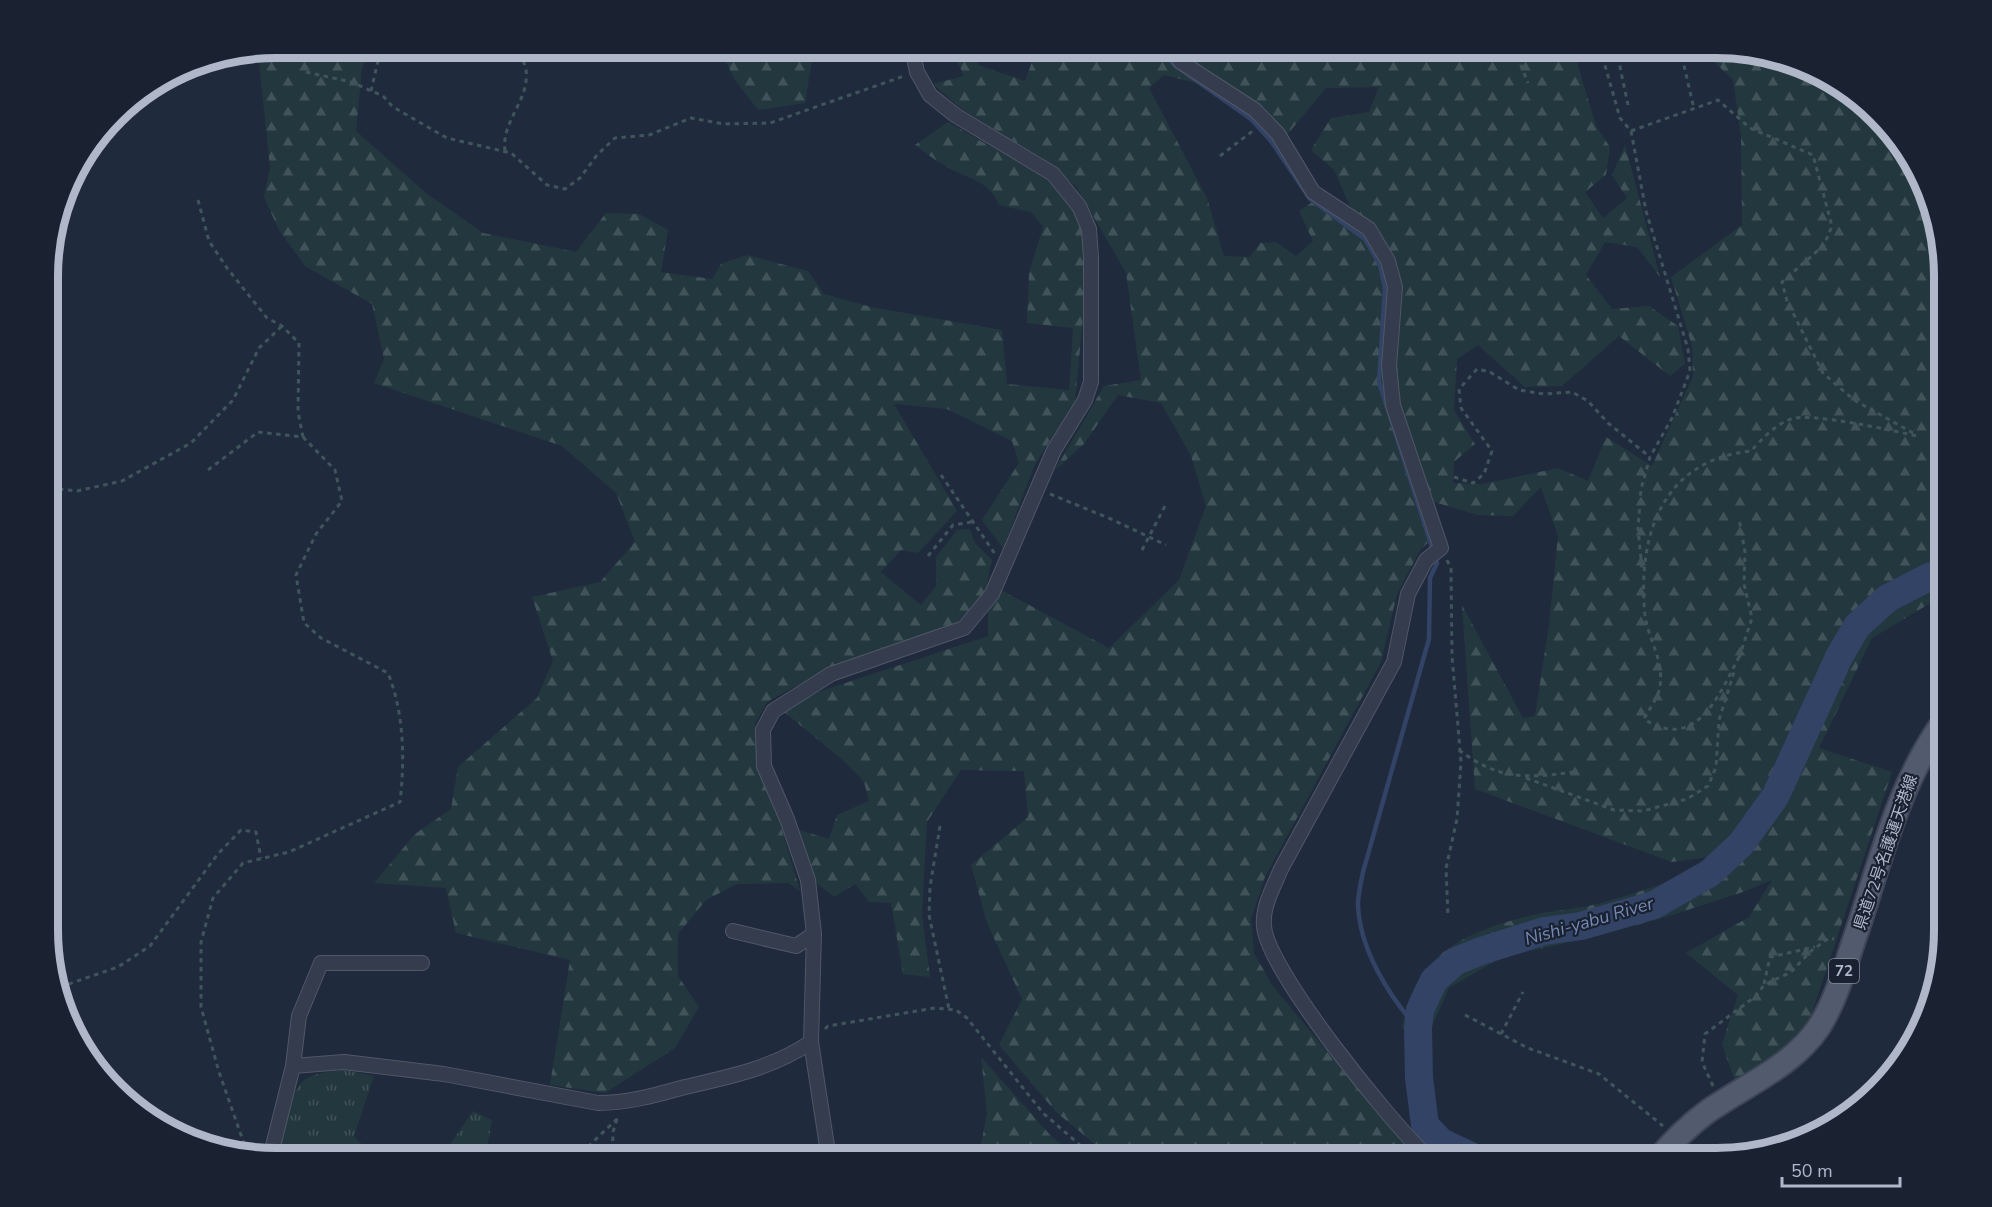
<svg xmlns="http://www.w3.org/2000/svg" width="1992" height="1207" font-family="'Nunito Sans','Noto Sans JP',sans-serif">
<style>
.grass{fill:url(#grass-tufts)}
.forest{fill:url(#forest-firs)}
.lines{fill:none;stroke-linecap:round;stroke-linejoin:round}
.stream{stroke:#324366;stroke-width:4.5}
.river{stroke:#324366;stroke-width:28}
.street-casing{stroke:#505767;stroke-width:16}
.primary-casing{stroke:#3e4556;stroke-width:26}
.path{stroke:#40555b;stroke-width:3;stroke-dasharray:4.5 4.5;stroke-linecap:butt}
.street{stroke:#343c4d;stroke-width:14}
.primary{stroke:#525b6d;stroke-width:22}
.labels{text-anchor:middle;stroke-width:4.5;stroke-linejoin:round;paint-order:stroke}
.shield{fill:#1a2131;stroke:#838a9b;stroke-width:1.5}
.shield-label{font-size:15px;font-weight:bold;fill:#b0b7c9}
.street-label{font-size:16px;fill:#b0b7c9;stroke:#1a2131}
.water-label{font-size:18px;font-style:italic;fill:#7489b3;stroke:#1a2131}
.rim{fill:none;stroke:#b0b7c9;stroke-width:8}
</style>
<defs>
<pattern id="grass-tufts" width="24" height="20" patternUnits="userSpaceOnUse" patternTransform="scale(1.5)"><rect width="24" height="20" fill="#22383e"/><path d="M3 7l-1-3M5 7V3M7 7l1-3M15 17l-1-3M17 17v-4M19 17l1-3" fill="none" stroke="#405359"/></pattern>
<pattern id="forest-firs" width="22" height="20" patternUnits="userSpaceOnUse" patternTransform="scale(1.5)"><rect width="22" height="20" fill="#22383e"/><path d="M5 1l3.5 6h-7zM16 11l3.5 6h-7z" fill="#405359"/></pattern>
</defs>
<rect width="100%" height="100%" fill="#202a3d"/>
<g class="grass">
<path d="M 345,1070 L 374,1076 L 354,1136 L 368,1151 L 370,1159 L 277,1159 C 282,1140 288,1097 301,1083 C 312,1072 331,1072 345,1070 Z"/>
<path d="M 473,1111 L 492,1120 L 485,1159 L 440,1159 Z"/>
</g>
<g class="forest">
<path d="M 277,48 L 370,48 L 362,68 L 356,131 L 426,193 L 483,233 L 576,252 L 606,213 L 639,214 L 668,230 L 661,272 L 712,279 L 721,264 L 747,255 L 808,271 L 824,294 L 871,307 L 1002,330 L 1007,384 L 1069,390 L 1073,328 L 1027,323 L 1029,273 L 1043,227 L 1031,212 L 999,205 C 990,180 967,179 947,167 C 936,161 925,152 915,145 L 948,122 L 1045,178 L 1072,207 L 1084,234 L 1084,307 L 1075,401 L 1035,464 L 1003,548 L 982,520 L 1019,463 L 1012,441 L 947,409 L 894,404 L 957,511 L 918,553 L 901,550 L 881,572 L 921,605 L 936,586 L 936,557 L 957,530 L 970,529 L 975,543 L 992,560 L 985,592 L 957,623 L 830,667 L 767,702 L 755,724 L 758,763 L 774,803 L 800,891 L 788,883 L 737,884 L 706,900 L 678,934 L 678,976 L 699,1007 L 675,1048 L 605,1093 L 550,1085 L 570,960 L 456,933 L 446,888 L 374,883 L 415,834 L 451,809 L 458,767 L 537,698 L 553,661 L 532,597 L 600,582 L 635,542 L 616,493 L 562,446 L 374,383 L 384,359 L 372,304 L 305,266 L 279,230 L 264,197 L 270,168 L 258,52 Z"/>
<path d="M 719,48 L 814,48 L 805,103 L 758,110 L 735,80 Z"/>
<path d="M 951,48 L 972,48 L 978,65 L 1025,81 L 1037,48 L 1167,48 L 1209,86 L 1164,75 L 1149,88 L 1207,198 L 1224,256 L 1250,257 L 1260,243 L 1276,242 L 1296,256 L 1313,241 L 1299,211 L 1317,199 L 1366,230 L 1383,261 L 1389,288 L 1385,367 L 1432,539 L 1420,550 L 1397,594 L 1381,662 L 1265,877 L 1251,919 L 1254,953 L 1272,985 L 1390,1128 L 1419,1159 L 1113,1159 L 1056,1112 L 999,1045 L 1022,999 L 987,923 L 971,865 L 1028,817 L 1024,771 L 961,770 L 927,822 L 922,914 L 930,977 L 903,974 L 891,903 L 869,902 L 855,884 L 834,897 L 814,881 L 799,830 L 829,839 L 837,815 L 869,801 L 864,782 L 844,761 L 783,711 L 821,691 L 988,636 L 988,613 L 1001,590 L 1109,648 L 1179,580 L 1206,506 L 1191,456 L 1161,403 L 1118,395 L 1084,444 L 1055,470 L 1104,386 L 1141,380 L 1126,273 L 1076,186 L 1039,156 L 960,108 L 933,84 L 964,76 Z"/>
<path d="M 1181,48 L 1550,48 L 1574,52 L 1596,126 L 1610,147 L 1606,175 L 1585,192 L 1603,218 L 1627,198 L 1612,175 L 1625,145 L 1660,277 L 1637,247 L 1605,242 L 1586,275 L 1612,309 L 1649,306 L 1678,326 L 1685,364 L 1670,376 L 1619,336 L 1562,386 L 1525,387 L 1478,345 L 1457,359 L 1454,410 L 1475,444 L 1454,462 L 1453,483 L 1483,484 L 1558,468 L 1588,481 L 1606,437 L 1652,466 L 1693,376 L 1692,346 L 1671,277 L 1742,225 L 1741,137 L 1733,80 L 1700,48 L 1775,56 L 1830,79 L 1906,150 L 1932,203 L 1943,261 L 1944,595 L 1872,638 L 1819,748 L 1892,772 L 1810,1019 L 1778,1058 L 1734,1079 L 1722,1044 L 1738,995 L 1686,953 L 1749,917 L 1772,880 L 1743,892 L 1669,916 L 1597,936 L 1502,957 L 1449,988 L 1427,1037 L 1402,1028 C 1413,958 1461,933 1525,917 C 1548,910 1573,910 1597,904 C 1638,893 1680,880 1715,856 L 1672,862 L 1475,789 L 1462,605 L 1523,718 L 1535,716 L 1549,624 L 1558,536 L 1541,487 L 1513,516 L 1478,515 L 1434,502 L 1402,412 L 1395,367 L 1401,288 L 1397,263 L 1378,228 L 1350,206 L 1334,170 L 1311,150 L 1331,118 L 1369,112 L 1379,87 L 1326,88 L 1286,136 L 1265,108 L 1199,66 Z"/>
<path d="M 981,1057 L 1051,1136 L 1080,1159 L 978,1159 L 987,1114 Z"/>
</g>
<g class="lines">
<path class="stream" d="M 1162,48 L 1174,65 L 1251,119 L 1271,141 L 1310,199 L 1365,239 L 1380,265 L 1385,288 L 1379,382 L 1437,563 L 1430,578 L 1429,639 L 1363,872 C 1361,882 1358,894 1358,904 C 1359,948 1389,997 1418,1028"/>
<path class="river" d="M 1477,1159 L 1441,1142 L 1425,1125 L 1419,1078 L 1418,1028 L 1420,1010 L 1434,980 L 1456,961 L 1481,951 L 1544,931 L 1581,926 L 1654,905 L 1710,873 L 1741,844 L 1775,797 L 1839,657 L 1857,626 L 1888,598 L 1931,576 L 1944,577"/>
<defs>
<g id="street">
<path d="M 1171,48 L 1181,62 L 1255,110 L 1278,134 L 1313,192 L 1369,229 L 1388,261 L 1395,287 L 1389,366 L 1393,405 L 1441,548 L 1426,560 L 1408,594 L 1394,662 L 1281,869 C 1274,886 1262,907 1264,926 C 1267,970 1393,1126 1430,1159"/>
<path d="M 733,931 L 796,946 L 814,934"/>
<path d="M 293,1066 L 299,1016 L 321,963 L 422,963"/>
<path d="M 270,1158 L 293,1066 L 344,1062 L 444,1074 L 598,1103 C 628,1103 656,1095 685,1087 C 729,1077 773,1068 811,1042"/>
<path d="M 829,1159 L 811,1042 L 814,934 L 808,880 L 787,819 L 764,766 L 763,730 L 773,711 L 831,674 L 964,628 L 992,594 L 1054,450 L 1085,400 L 1091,382 L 1091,257 L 1089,229 L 1079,206 L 1053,174 L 955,115 L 930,95 L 917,72 L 912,48"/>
</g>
<path id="primary" d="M 1658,1159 C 1673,1141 1688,1126 1707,1112 C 1745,1085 1792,1067 1819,1027 C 1835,1002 1844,971 1853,943 C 1879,868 1897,785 1944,721"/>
</defs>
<use href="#street" class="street-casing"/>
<use href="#primary" class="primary-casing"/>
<g class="path">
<path d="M 1514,48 L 1528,83"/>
<path d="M 1600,48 L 1620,118 L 1631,131 L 1646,211 L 1688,349 L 1690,371 L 1672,418 L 1650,457 L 1641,489 L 1638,528 L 1642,569"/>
<path d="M 1616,48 L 1628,105"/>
<path d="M 1680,48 L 1694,109"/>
<path d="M 306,72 L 351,82 L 383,96 L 393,107 L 447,138 L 511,153 L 547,185 L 565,189 L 580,178 L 597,155 L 615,138 L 649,135 L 691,118 L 724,124 L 770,123 L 904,76"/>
<path d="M 371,91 L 381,48"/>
<path d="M 1631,131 L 1718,100 L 1750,128 L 1813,155 L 1832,226 L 1824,245 L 1782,282 L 1787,301 L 1823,373 L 1854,400 L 1913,433"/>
<path d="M 505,151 C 501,121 530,100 526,70 C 525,63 520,55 517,48"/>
<path d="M 1220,156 L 1254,130"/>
<path d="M 198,200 L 209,241 L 227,268 L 267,318 L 282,326 L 299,343 L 298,412 L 303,437"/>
<path d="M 208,470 L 258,432 L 303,437 L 335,470 L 342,501 L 316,534 L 296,575 L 304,623 L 321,638 L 388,673 C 404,713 405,759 400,802 L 289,852 L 243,863 L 213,898 L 201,942 L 201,1007 L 219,1072 L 248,1155"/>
<path d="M 941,475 L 995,554"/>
<path d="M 1454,477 L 1473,483 L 1484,474 L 1492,451 L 1461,408 L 1459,389 L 1477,369 L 1490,372 L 1519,390 L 1544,394 L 1572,392 L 1588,401 L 1608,423 L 1650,457"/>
<path d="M 50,488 L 77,491 L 122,481 L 191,443 L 233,400 L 259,348 L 282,326"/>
<path d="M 1050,494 L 1111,519 L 1166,545"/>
<path d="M 1142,550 L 1165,506"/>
<path d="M 928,556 L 953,525 L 972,522"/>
<path d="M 1447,560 L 1451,569 L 1452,656 L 1461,762 L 1457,819 L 1446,868 L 1448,916"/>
<path d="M 1739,657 C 1719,695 1696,753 1644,719 C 1649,709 1659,697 1660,686 C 1664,659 1648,640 1645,615 C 1637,536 1662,460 1751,451 C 1761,440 1776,424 1791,419 C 1811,412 1894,431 1917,436"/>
<path d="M 1739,658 L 1752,618 L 1744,584 L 1745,552 L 1739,519"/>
<path d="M 1459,750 C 1500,781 1527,778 1574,772"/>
<path d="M 1526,778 L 1614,810 L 1643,811 L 1687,799 L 1708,786 L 1716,767 L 1719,720 L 1735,669"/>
<path d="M 940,826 L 930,887 L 929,915 L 949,1009"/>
<path d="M 1764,984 L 1770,957 L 1815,947"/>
<path d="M 60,987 L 118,967 L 150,946 L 217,855 L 241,830 L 256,832 L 261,858"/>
<path d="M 1465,1015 L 1528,1048 L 1599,1074 L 1663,1126"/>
<path d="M 825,1029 L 828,1026 L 935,1008 L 956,1010 L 967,1018 L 1043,1113 L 1096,1159"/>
<path d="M 1501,1034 L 1523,992"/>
<path d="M 1713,1086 L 1702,1062 L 1705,1034 L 1756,996 L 1764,985 L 1791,972 L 1811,951 L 1829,938 L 1834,939"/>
<path d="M 575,1159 L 618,1118"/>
<path d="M 612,1159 L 613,1132 L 617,1119"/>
</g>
<use href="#street" class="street"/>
<use href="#primary" class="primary"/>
</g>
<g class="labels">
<rect class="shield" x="1829" y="959" width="30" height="24" rx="4.5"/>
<g class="shield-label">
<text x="1844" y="976">72</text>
</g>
<g class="street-label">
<text transform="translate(1885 852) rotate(-71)" y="6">県道72号名護運天港線</text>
</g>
<g class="water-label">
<text transform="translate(1589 921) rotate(-16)" y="6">Nishi-yabu River</text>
</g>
</g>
<path d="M0 0H1992V1207H0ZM276 58H1716A218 218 0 0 1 1934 276V930A218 218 0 0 1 1716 1148H276A218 218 0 0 1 58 930V276A218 218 0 0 1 276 58Z" fill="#1a2131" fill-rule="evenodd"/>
<path class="rim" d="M276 58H1716A218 218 0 0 1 1934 276V930A218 218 0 0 1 1716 1148H276A218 218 0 0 1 58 930V276A218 218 0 0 1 276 58Z"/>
<path d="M1782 1177v9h118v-9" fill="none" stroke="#b0b7c9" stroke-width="3"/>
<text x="1791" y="1177" font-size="18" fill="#b0b7c9" stroke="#1a2131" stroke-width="4.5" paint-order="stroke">50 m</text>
</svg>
